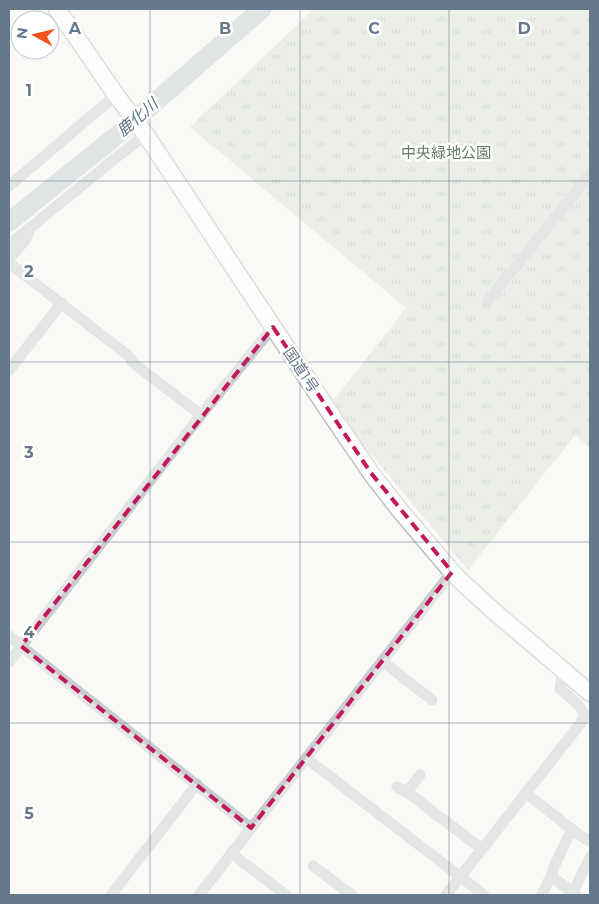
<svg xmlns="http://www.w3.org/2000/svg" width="599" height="904" font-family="Montserrat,'Noto Sans JP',sans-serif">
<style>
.park{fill:url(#park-tufts)}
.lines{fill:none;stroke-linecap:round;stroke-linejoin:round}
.river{stroke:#bfcbd0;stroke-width:19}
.highway-casing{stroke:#bbbfc2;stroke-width:19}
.minor{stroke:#c9cdd1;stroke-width:11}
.highway{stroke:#fff;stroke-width:16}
.marked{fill:none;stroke:#c2185b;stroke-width:4;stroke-dasharray:10 6;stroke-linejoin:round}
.grid{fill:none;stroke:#65798b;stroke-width:1;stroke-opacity:0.55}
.labels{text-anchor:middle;stroke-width:5;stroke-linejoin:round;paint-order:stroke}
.park-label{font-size:15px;fill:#667b61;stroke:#fff}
.street-label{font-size:15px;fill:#65798b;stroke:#fff}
.water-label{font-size:16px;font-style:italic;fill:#5c757e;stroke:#fff}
.grid-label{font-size:16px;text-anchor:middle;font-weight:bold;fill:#65798b;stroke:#fff;stroke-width:5;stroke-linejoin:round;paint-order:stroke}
</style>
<defs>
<pattern id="park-tufts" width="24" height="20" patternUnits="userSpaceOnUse" patternTransform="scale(1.25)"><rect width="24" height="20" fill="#dae2d7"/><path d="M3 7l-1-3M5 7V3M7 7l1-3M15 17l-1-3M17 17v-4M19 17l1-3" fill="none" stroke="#b4bcb4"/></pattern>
</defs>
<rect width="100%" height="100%" fill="#f9f9f6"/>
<path class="park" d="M 314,9 L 590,9 L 590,447 L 575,435 L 468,570 L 352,432 L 333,401 L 406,308 L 190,127 Z"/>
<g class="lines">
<path class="river" d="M 9,222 L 121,132 L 262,9"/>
<defs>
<path id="highway" d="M 57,9 L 116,95 L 146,135 L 328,410 L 371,473 L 398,508 L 452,572 L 463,583 L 497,614 L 590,693"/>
</defs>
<use href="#highway" class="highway-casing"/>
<g class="minor">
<path d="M 9,186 L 116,95"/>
<path d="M 9,245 L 118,156 L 146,135"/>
<path d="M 9,259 L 26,239 L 29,233"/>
<path d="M 9,263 L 130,357 L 132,362 L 201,415"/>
<path d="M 487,302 L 590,174"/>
<path d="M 9,370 L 62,303"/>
<path d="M 9,636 L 21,645"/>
<path d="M 21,646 L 251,828"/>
<path d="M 382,661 L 432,700"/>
<path d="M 9,662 L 201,415 L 273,327"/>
<path d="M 306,758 L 484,895"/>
<path d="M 397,787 L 407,792 L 420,775"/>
<path d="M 407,792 L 482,849"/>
<path d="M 526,793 L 579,835 L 590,841"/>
<path d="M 231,853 L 286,895"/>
<path d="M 313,866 L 352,895"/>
<path d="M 551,876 L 576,895"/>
<path d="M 111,895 L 197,784"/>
<path d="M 199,895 L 452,572"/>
<path d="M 446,895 L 580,724 C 581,722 583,719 584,717 C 585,708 567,695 560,689 L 563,671"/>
<path d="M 542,895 L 553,871 L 553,869 L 572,829"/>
<path d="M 572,895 L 590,857"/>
</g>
<use href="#highway" class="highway"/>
</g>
<path d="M0 0H599V904H0ZM 273,327 L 371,473 L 452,572 L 251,828 L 21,646 Z" fill="#f9f9f6" fill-opacity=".55" fill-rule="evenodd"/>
<path class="marked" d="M 273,327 L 371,473 L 452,572 L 251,828 L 21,646 Z"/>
<path class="grid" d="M 150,9 L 150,895M 300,9 L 300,895M 449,9 L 449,895M 9,181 L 590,181M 9,362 L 590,362M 9,542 L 590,542M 9,723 L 590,723"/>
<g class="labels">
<g class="park-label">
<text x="446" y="158">中央緑地公園</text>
</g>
<g class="street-label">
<text transform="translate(301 370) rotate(56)" y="5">国道1号</text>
</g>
<g class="water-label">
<text transform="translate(137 117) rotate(-41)" y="6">鹿化川</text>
</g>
</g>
<g class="grid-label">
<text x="75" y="34">A</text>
<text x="225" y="34">B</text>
<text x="374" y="34">C</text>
<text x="524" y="34">D</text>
<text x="29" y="96">1</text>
<text x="29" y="277">2</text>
<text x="29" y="458">3</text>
<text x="29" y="638">4</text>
<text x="29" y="819">5</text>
</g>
<rect width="599" height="904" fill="none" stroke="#65798b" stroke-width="20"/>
<g transform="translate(35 35) rotate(278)"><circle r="24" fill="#ffffff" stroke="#c1c9d1"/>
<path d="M0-4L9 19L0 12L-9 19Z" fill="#f5511a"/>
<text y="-8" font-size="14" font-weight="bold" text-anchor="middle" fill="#65798b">N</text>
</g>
</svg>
